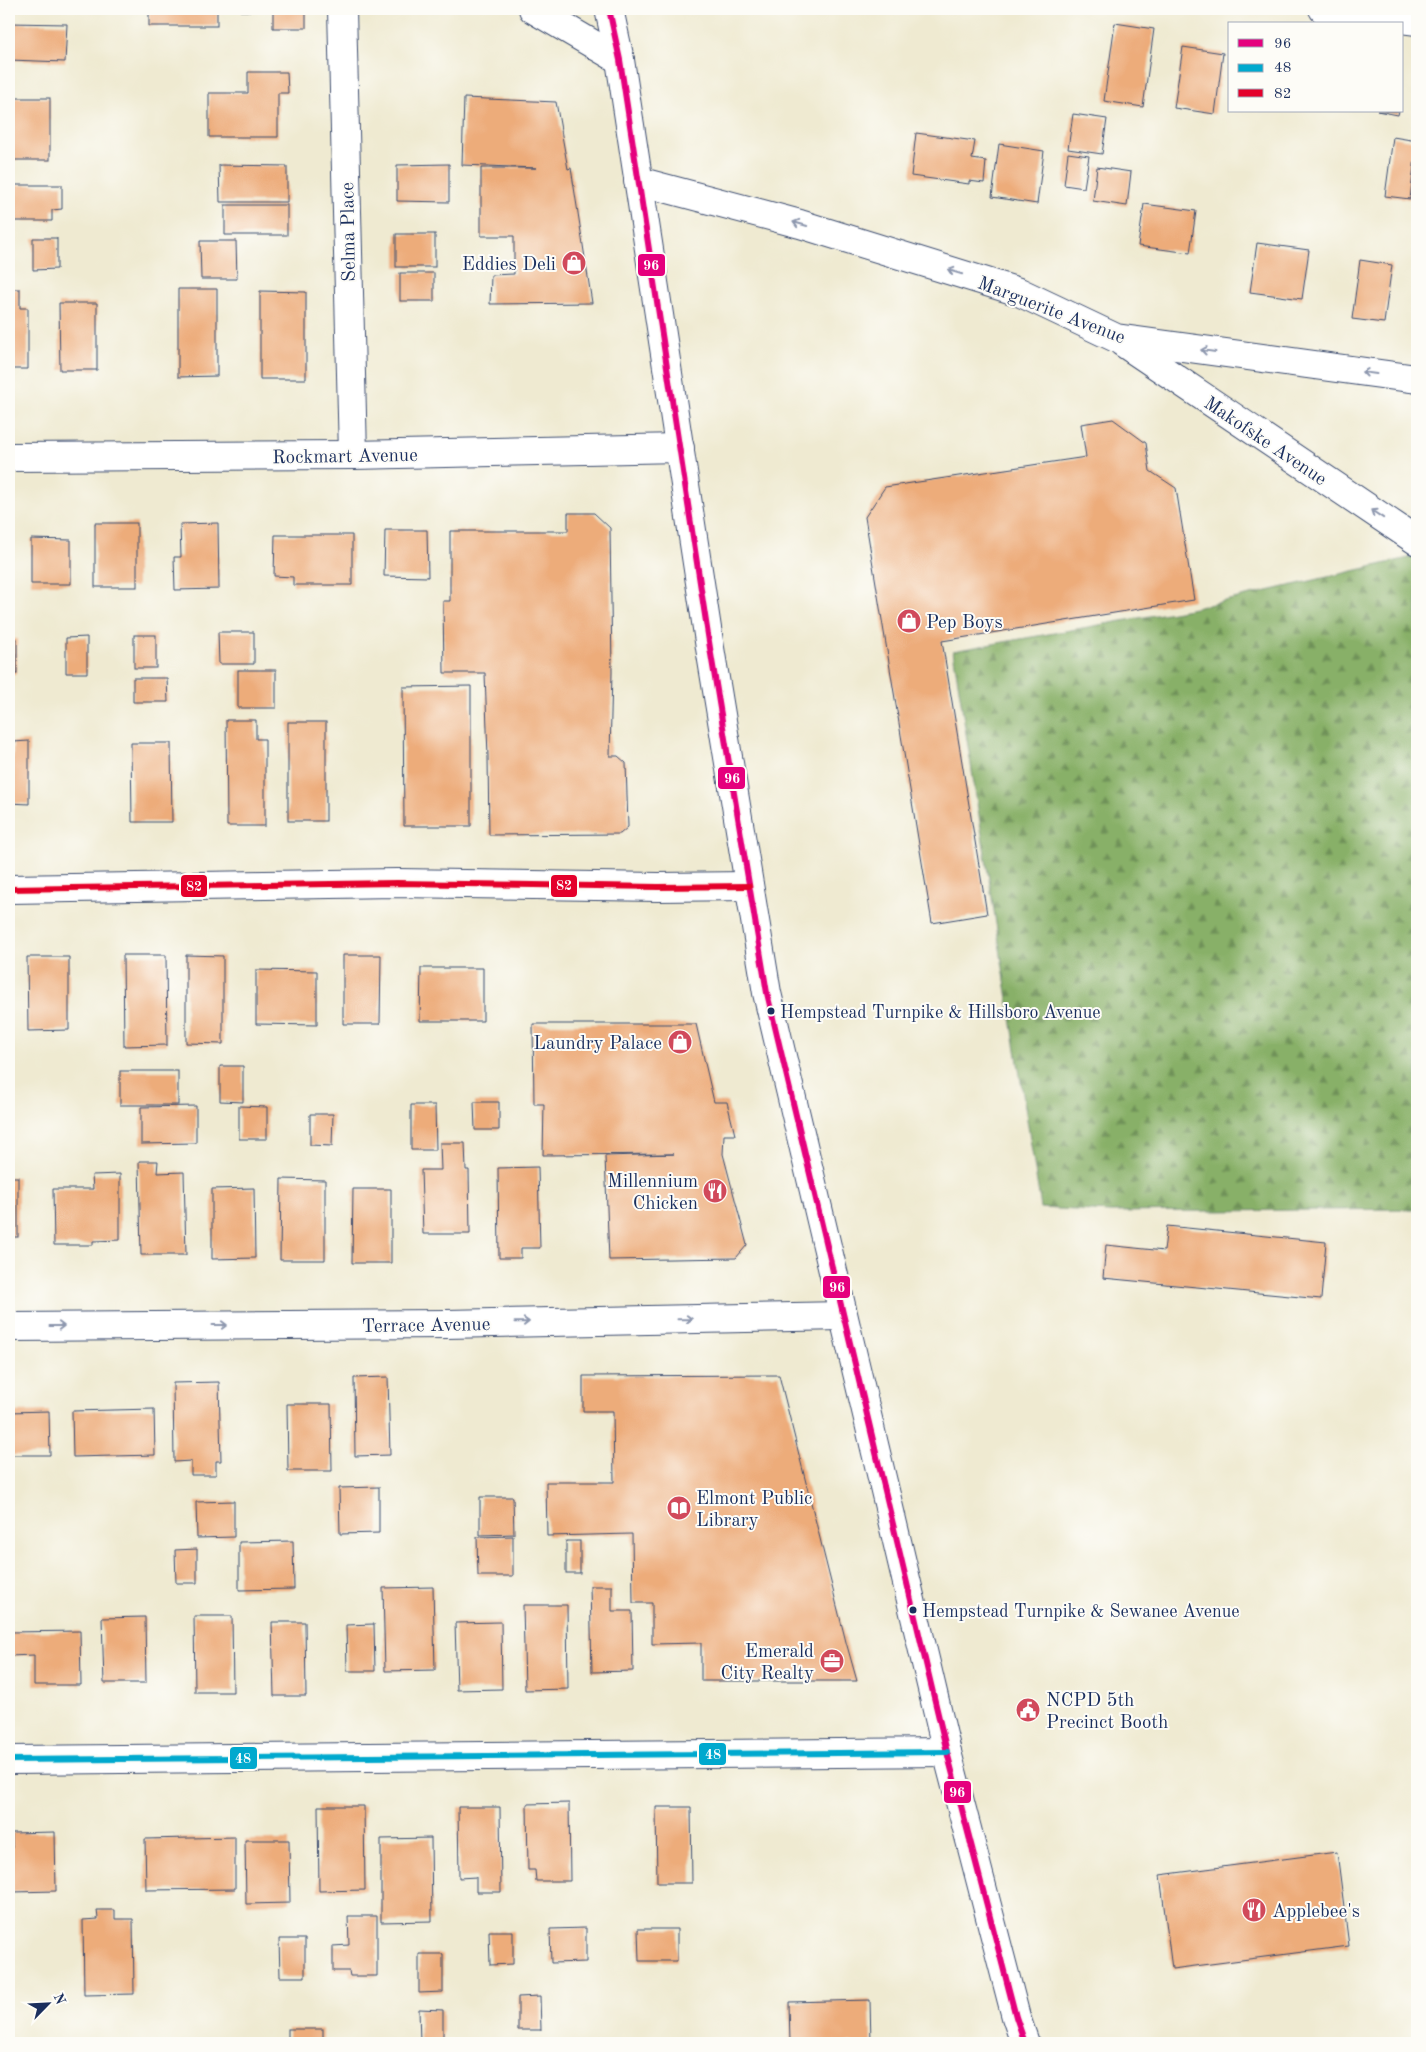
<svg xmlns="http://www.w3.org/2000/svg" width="1426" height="2052" font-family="'Old Standard TT',serif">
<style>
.forest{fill:url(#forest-firs);stroke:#527062}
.building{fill:#edac7a}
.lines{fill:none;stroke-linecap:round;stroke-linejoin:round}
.minor-casing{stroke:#3b4b6f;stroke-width:30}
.secondary-casing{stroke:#3b4b6f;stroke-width:30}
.primary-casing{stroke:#3b4b6f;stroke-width:30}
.minor{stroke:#fff;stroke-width:28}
.secondary{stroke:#fff;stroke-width:28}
.primary{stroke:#fff;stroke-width:28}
.bus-1-casing{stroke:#fdfcf7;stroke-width:10}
.bus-2-casing{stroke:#fdfcf7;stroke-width:10}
.bus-3-casing{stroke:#fdfcf7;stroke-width:10}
.bus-1{stroke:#e5007d;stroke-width:6}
.bus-2{stroke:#00a9ce;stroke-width:6}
.bus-3{stroke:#e4002b;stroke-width:6}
.oneway{stroke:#8d97ae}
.bus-dot{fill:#1b2f5e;stroke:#fdfcf7;stroke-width:2}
.labels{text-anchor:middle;stroke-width:4;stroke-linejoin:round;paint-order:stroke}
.bus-label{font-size:18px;fill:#1b2f5e;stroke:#fdfcf7;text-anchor:start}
.street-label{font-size:19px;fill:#1b2f5e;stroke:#fdfcf7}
.poi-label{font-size:19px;fill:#1b2f5e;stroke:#fdfcf7;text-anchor:end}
.line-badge{stroke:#fdfcf7;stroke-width:2}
.badge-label{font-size:14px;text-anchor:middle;font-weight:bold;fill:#fff}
</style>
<defs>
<pattern id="forest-firs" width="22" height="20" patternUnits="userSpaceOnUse" patternTransform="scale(1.25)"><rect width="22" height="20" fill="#88b067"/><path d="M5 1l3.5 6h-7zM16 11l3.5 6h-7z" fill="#6e9058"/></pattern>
</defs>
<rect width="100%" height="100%" fill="#fdfcf7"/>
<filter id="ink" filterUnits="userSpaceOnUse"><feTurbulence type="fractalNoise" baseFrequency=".02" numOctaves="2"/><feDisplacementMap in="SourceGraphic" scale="10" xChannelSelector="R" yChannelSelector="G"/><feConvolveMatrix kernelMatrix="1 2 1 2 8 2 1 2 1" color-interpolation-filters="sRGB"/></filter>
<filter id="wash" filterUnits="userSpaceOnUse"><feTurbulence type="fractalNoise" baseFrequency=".0096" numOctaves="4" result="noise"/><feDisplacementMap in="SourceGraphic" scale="20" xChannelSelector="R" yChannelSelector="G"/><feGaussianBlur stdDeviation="1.12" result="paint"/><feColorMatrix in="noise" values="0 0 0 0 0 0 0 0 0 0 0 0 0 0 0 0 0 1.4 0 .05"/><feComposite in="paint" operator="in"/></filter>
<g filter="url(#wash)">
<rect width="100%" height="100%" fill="#efead1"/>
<path class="forest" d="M 1417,556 L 1417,1209 L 1110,1212 L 1041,1208 L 953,651 L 1195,608 Z"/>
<g id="blocks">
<g class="building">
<rect x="149" y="9" width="68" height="17"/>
<path d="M 240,9 L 306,9 L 306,28 L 273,28 L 273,11 L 240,11 Z"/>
<path d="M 9,23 L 67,24 L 65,62 L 9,60 Z"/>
<path d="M 1115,23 L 1154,29 L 1143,107 L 1104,101 Z"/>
<path d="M 1183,47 L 1223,53 L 1215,114 L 1174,108 Z"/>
<path d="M 248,72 L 287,72 L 288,93 L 278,93 L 278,137 L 209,137 L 209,93 L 248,93 Z"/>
<rect x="9" y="98" width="41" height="62"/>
<path d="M 464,98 L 556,102 L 568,169 L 571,168 L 592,303 L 490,304 L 491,275 L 514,274 L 514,236 L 481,236 L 481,168 L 536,168 L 462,165 Z"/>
<path d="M 1377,111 L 1399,111 L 1398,115 Z"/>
<path d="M 1073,114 L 1107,119 L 1102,154 L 1068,149 Z"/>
<path d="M 916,133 L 975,141 L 972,159 L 986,161 L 984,183 L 969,181 L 969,184 L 911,176 Z"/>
<path d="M 1393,137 L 1417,141 L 1410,199 L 1385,196 Z"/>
<path d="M 999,144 L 1044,151 L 1037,204 L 992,197 Z"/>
<path d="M 1068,153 L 1089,156 L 1084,188 L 1064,185 Z"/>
<path d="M 449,164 L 449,202 L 397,201 L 397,165 Z"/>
<path d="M 219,165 L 287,166 L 287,202 L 220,202 Z"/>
<path d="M 1097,167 L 1131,172 L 1127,206 L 1093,201 Z"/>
<path d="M 9,185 L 62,185 L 62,209 L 52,210 L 52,221 L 9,221 Z"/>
<path d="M 1144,204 L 1196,211 L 1190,253 L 1138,246 Z"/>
<rect x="225" y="205" width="62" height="30"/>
<rect x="396" y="234" width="39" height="33"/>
<path d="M 33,238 L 57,238 L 57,269 L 33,270 Z"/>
<path d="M 200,241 L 236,241 L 237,279 L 201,279 Z"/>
<path d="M 1257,243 L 1309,250 L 1302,299 L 1250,292 Z"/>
<path d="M 1360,260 L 1392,265 L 1384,323 L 1352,319 Z"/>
<rect x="400" y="273" width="34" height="28"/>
<path d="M 9,289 L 20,289 L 20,308 L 28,308 L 28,369 L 9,369 Z"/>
<path d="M 178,289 L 217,289 L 217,376 L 178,377 Z"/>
<path d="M 260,291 L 306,292 L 306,379 L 260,379 Z"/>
<path d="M 59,303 L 97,303 L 97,370 L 60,370 Z"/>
<path d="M 1113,419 L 1146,443 L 1150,471 L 1176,488 L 1194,600 L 942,641 L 987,914 L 932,923 L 865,517 L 885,487 L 1086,457 L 1081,424 Z"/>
<path d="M 568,513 L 594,513 L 610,528 L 612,672 L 610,756 L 618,756 L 626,763 L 628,827 L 620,834 L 489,835 L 488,757 L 485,673 L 444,673 L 443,601 L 450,601 L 450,531 L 568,531 Z"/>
<rect x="95" y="523" width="42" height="64"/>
<path d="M 218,523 L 219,589 L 175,590 L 174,557 L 181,557 L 180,524 Z"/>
<path d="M 385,530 L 427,530 L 428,577 L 384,576 Z"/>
<path d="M 275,535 L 352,535 L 352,585 L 293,585 L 293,577 L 274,576 Z"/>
<path d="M 31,539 L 71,540 L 71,584 L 31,584 Z"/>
<path d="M 218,632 L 254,632 L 254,664 L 219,664 Z"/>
<rect x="134" y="635" width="22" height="33"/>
<path d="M 87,637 L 87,673 L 66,673 L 66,638 Z"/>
<rect x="9" y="639" width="8" height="35"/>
<rect x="238" y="670" width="38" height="38"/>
<path d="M 133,678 L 167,678 L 168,702 L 133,702 Z"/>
<path d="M 471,686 L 471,826 L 404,826 L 403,687 Z"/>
<path d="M 226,720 L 256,720 L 256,739 L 265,739 L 265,826 L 227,826 Z"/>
<rect x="288" y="722" width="38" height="99"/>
<path d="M 29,741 L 29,804 L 9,803 L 9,758 L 13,758 L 13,742 Z"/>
<path d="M 131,743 L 171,743 L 172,822 L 132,822 Z"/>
<path d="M 123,955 L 166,955 L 167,1045 L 124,1046 Z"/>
<path d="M 186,955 L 223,956 L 223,1044 L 186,1043 Z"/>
<path d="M 343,955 L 381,955 L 380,1024 L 343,1024 Z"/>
<path d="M 27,957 L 69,957 L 69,1030 L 28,1031 Z"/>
<path d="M 421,968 L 483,968 L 483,1021 L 420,1021 Z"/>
<path d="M 256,970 L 317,971 L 317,1025 L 256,1024 Z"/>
<path d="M 533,1024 L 696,1024 L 714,1102 L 727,1102 L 735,1135 L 724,1135 L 723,1154 L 747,1245 L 736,1258 L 609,1260 L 605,1156 L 674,1154 L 543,1155 L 544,1104 L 534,1104 Z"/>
<path d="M 220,1066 L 243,1066 L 243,1102 L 220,1101 Z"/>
<rect x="120" y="1071" width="58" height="34"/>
<path d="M 474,1102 L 499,1102 L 499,1130 L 475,1130 Z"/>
<path d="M 411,1105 L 435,1105 L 436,1150 L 411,1150 Z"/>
<path d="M 196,1106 L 196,1143 L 141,1144 L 141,1107 Z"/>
<path d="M 239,1106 L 267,1107 L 267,1139 L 239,1139 Z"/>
<path d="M 310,1114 L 333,1114 L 332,1146 L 310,1145 Z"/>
<path d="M 440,1143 L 465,1143 L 466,1170 L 469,1170 L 470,1234 L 423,1234 L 421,1170 L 441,1170 Z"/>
<path d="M 139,1161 L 158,1161 L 157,1173 L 184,1172 L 186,1255 L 141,1255 Z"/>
<path d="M 538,1167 L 540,1248 L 521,1248 L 521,1258 L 499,1258 L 498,1168 Z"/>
<path d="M 120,1174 L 120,1240 L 93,1241 L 93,1245 L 54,1245 L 53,1189 L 93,1189 L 92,1175 Z"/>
<rect x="9" y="1177" width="9" height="60"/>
<path d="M 281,1179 L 325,1180 L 325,1260 L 280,1260 Z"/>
<path d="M 254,1188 L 255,1258 L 212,1259 L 212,1189 Z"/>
<path d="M 353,1189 L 391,1189 L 391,1263 L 352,1263 Z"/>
<path d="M 1167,1226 L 1326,1242 L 1321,1299 L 1103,1278 L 1106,1245 L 1164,1251 Z"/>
<path d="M 779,1375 L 846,1642 L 857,1681 L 701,1681 L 701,1643 L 652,1644 L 652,1603 L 633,1603 L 632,1534 L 547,1536 L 546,1482 L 614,1482 L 613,1411 L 583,1411 L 583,1376 Z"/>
<path d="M 388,1377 L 390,1455 L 355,1456 L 354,1378 Z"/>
<path d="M 219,1382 L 221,1461 L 216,1461 L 216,1475 L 191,1475 L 191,1461 L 174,1462 L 173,1383 Z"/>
<path d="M 287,1404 L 331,1404 L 332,1471 L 288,1471 Z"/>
<path d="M 154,1409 L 155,1455 L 73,1457 L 72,1411 Z"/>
<path d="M 49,1411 L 50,1455 L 9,1455 L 9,1412 Z"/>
<path d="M 379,1487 L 379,1533 L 340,1534 L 339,1488 Z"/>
<path d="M 480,1497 L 513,1497 L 514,1534 L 480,1535 Z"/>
<path d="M 234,1501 L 234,1537 L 197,1538 L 196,1502 Z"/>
<path d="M 513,1536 L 513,1576 L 478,1576 L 477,1537 Z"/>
<path d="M 293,1541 L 294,1589 L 239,1590 L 239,1542 Z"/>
<rect x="566" y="1541" width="14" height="32"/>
<path d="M 197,1549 L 197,1583 L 176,1583 L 175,1550 Z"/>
<path d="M 590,1586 L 612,1586 L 612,1611 L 632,1611 L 633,1671 L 592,1672 Z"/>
<path d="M 433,1587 L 435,1670 L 385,1671 L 383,1588 Z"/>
<path d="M 523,1605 L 567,1605 L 568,1689 L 525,1690 Z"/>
<path d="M 194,1616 L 232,1616 L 233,1692 L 195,1692 Z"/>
<path d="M 145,1617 L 146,1683 L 104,1683 L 102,1618 Z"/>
<path d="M 272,1622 L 305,1622 L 306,1696 L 274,1696 Z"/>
<path d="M 501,1622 L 502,1689 L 457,1690 L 455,1623 Z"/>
<path d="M 374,1624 L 375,1671 L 347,1671 L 346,1625 Z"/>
<path d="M 80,1631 L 81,1685 L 34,1685 L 34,1655 L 9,1656 L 9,1632 Z"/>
<path d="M 569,1803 L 570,1881 L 536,1881 L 535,1870 L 528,1870 L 527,1804 Z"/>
<path d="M 318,1806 L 364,1806 L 365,1890 L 319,1891 Z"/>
<path d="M 458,1807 L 500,1807 L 501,1892 L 476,1892 L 476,1877 L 459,1878 Z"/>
<path d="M 656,1807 L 691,1807 L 692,1883 L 657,1883 Z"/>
<path d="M 55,1832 L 56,1891 L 13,1892 L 12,1833 Z"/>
<path d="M 235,1837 L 235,1889 L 146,1890 L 145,1839 Z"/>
<path d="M 431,1838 L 432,1921 L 381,1922 L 381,1839 Z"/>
<path d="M 245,1840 L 289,1840 L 290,1903 L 246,1904 Z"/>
<path d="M 1337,1852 L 1349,1946 L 1172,1969 L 1160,1875 Z"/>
<path d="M 97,1910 L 115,1910 L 115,1919 L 133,1919 L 134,1994 L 84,1995 L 83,1920 L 98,1919 Z"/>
<path d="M 348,1916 L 377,1916 L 377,1976 L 350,1976 L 349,1971 L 333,1971 L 333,1946 L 349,1945 Z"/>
<path d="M 586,1928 L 586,1962 L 551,1963 L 550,1929 Z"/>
<path d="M 638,1929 L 677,1929 L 677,1961 L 639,1961 Z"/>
<path d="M 489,1931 L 513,1931 L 513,1964 L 490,1965 Z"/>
<path d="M 279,1939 L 305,1939 L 305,1977 L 280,1977 Z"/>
<path d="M 419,1954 L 443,1954 L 443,1992 L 419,1993 Z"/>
<path d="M 540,1996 L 541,2030 L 518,2030 L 518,1997 Z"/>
<path d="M 870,2000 L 871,2043 L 790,2043 L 789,2002 Z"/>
<path d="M 419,2009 L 443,2010 L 443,2043 L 420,2043 Z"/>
<rect x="288" y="2029" width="35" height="14"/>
<rect x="700" y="2041" width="45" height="2"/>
</g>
</g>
</g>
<g filter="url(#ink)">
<use href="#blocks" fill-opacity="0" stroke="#3b4b6f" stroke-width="1"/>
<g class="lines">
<defs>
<g id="minor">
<path d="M 342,9 L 353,455"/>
<path d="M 1323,9 L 1417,21"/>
<path d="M 638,181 L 800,224 L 1019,292 L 1116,338 L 1417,379"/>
<path d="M 1122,342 L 1417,541"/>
<path d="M 9,457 L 353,455 L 680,448"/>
<path d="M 9,889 L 397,883 L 658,887 L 749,886"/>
<path d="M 9,1327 L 447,1324 L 843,1316"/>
<path d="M 9,1760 L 947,1752"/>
</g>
<path id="secondary" d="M 533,9 L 620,60"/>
<path id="primary" d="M 609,9 L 620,60 L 710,648 L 767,993 L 947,1752 L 1016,2017 L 1025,2043"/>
</defs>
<use href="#minor" class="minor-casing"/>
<use href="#secondary" class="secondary-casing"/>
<use href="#primary" class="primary-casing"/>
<use href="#minor" class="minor"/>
<use href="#secondary" class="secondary"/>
<use href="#primary" class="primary"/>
<defs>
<path id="bus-1" d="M 609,9 L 620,60 L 710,648 L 767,993 L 947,1752 L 1016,2017 L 1025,2043"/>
<path id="bus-2" d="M 9,1760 L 947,1752"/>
<path id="bus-3" d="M 9,889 L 397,883 L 658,887 L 749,886"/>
</defs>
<use href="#bus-1" class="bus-1-casing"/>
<use href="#bus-2" class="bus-2-casing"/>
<use href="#bus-3" class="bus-3-casing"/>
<use href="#bus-1" class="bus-1"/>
<use href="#bus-2" class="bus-2"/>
<use href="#bus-3" class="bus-3"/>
</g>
<defs><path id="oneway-shaft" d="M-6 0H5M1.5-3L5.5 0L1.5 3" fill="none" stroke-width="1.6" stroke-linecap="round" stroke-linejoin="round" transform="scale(1.25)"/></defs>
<g class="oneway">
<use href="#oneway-shaft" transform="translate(800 224) rotate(-164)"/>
<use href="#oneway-shaft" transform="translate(955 272) rotate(-163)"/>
<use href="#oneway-shaft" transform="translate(1208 351) rotate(-172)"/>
<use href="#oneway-shaft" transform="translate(1369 373) rotate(-172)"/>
<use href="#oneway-shaft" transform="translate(1377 514) rotate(-146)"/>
<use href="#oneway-shaft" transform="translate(685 1319) rotate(-1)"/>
<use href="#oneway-shaft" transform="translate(522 1322) rotate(-1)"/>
<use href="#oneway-shaft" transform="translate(220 1325)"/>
<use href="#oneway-shaft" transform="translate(57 1326)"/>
</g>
</g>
<defs>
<symbol id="shop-disc" viewBox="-11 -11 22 22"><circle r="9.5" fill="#d1495b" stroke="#fdfcf7"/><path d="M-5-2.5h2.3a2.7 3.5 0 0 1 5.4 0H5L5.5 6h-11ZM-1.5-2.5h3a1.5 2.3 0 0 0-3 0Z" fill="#fff"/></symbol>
<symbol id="restaurant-disc" viewBox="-11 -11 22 22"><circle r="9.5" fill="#d1495b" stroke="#fdfcf7"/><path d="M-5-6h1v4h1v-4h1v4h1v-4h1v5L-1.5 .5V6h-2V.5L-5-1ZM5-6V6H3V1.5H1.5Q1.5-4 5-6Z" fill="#fff"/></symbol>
<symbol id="library-disc" viewBox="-11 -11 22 22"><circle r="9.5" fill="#d1495b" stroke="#fdfcf7"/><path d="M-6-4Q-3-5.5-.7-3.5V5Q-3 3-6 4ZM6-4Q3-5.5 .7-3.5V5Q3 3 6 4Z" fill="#fff"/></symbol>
<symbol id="office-disc" viewBox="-11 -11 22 22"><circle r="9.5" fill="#d1495b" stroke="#fdfcf7"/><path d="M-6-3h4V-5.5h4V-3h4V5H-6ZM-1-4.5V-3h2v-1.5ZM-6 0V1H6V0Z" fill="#fff"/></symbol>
<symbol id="civic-disc" viewBox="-11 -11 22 22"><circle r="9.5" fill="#d1495b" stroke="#fdfcf7"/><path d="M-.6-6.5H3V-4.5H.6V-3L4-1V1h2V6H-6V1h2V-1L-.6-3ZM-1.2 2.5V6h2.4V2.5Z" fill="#fff"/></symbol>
</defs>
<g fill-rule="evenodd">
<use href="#shop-disc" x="560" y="249" width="28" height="28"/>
<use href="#shop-disc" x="895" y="607" width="28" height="28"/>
<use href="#shop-disc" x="666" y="1028" width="28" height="28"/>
<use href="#restaurant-disc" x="701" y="1177" width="28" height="28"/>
<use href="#library-disc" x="665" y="1494" width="28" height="28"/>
<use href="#office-disc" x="818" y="1647" width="28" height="28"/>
<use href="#civic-disc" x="1014" y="1696" width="28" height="28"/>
<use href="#restaurant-disc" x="1240" y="1896" width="28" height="28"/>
</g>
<g class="bus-dot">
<circle cx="771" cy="1011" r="4.5"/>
<circle cx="913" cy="1610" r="4.5"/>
</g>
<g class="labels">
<g class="bus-label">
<text x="780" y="1018">Hempstead Turnpike &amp; Hillsboro Avenue</text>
<text x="922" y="1617">Hempstead Turnpike &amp; Sewanee Avenue</text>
</g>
<g class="street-label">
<text transform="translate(347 232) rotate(-91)" y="7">Selma Place</text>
<text transform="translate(1052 309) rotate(21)" y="7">Marguerite Avenue</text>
<text transform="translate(1266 440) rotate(34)" y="7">Makofske Avenue</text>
<text transform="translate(345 455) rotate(-1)" y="7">Rockmart Avenue</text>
<text transform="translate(426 1324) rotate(-1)" y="7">Terrace Avenue</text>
</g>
<g class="poi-label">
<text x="556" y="270">Eddies Deli</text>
<text x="926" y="628" text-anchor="start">Pep Boys</text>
<text x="662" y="1049">Laundry Palace</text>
<text x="698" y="1187">Millennium<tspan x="698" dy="22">Chicken</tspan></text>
<text x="696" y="1504" text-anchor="start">Elmont Public<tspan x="696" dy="22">Library</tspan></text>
<text x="814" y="1657">Emerald<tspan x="814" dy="22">City Realty</tspan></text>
<text x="1046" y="1706" text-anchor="start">NCPD 5th<tspan x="1046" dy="22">Precinct Booth</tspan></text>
<text x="1272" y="1917" text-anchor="start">Applebee's</text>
</g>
</g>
<g class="line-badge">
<rect x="637" y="253" width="29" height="24" rx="5" fill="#e5007d"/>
<rect x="717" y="766" width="29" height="24" rx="5" fill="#e5007d"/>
<rect x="550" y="874" width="28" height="24" rx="5" fill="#e4002b"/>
<rect x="180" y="874" width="28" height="24" rx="5" fill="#e4002b"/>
<rect x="822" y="1275" width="29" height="24" rx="5" fill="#e5007d"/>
<rect x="698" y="1742" width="29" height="24" rx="5" fill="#00a9ce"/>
<rect x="229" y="1746" width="29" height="24" rx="5" fill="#00a9ce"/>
<rect x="943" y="1780" width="29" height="24" rx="5" fill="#e5007d"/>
</g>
<g class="badge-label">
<text x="651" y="270">96</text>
<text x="732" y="783">96</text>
<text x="564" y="890">82</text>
<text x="194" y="891">82</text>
<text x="837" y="1292">96</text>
<text x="713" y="1759">48</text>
<text x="243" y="1763">48</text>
<text x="957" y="1797">96</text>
</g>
<rect width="1426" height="2052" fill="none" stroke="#fdfcf7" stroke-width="30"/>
<rect x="1228" y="22" width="175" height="90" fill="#fdfcf7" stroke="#a3aaba"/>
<rect x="1238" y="39" width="25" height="8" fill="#e5007d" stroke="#a3aaba"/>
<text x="1274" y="48" font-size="15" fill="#1b2f5e">96</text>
<rect x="1238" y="64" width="25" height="8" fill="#00a9ce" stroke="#a3aaba"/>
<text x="1274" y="72" font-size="15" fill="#1b2f5e">48</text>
<rect x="1238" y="89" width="25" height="8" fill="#e4002b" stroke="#a3aaba"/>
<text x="1274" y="98" font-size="15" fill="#1b2f5e">82</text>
<g transform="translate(48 2004) rotate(66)" stroke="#fdfcf7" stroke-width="4" paint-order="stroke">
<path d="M0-4L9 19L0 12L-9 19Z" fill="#1b2f5e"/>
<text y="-8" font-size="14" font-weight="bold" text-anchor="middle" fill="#1b2f5e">N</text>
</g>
</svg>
